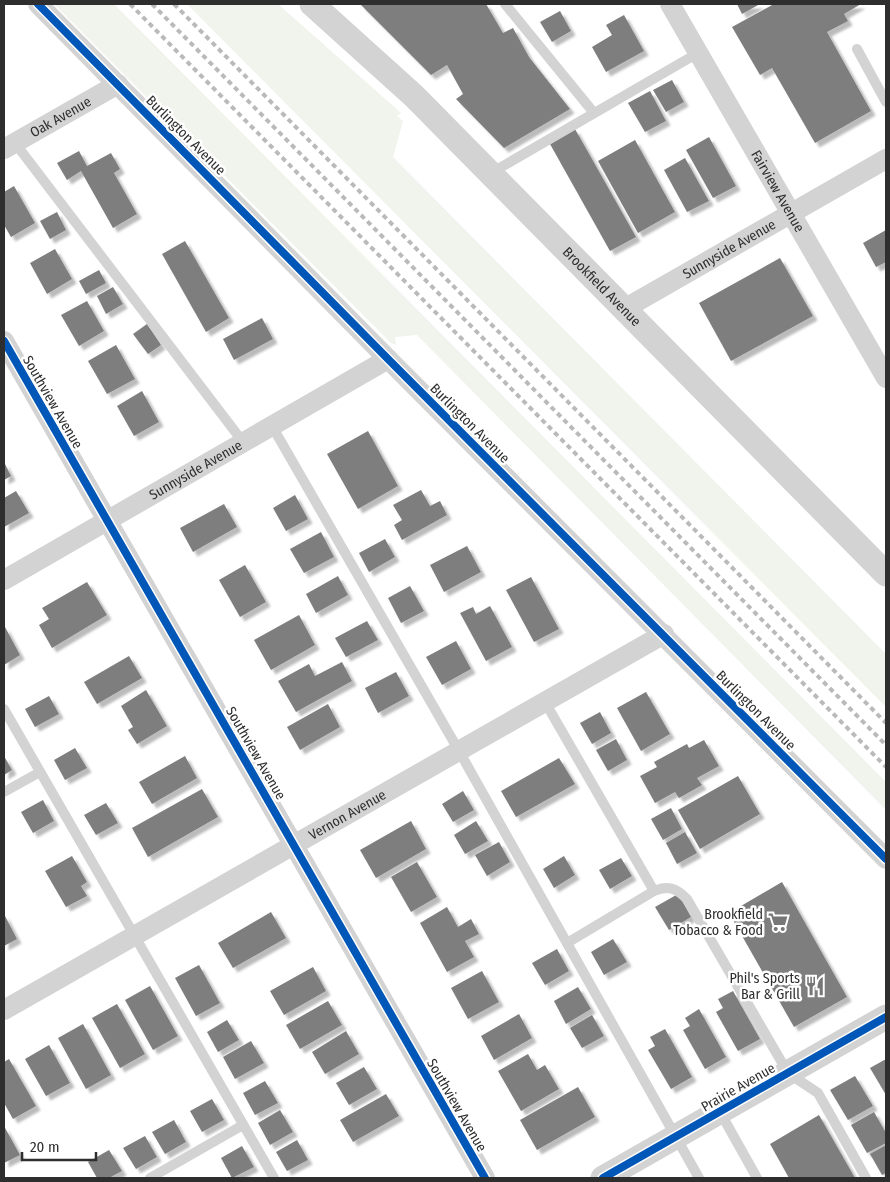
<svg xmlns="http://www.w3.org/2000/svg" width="890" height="1182" font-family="'Fira Sans Condensed',sans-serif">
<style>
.green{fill:#f0f4ec}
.building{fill:#7e7e7e;filter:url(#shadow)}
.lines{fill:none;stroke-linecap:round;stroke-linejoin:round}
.service{stroke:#d3d3d3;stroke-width:10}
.minor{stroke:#d3d3d3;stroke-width:20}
.tertiary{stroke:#d3d3d3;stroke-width:25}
.rail{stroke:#bababa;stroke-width:4;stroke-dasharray:5 4;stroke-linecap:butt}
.cycleway-casing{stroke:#fff;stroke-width:11}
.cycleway{stroke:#0057b8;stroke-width:8}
.labels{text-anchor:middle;stroke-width:5;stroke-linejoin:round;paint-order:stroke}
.street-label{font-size:14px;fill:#2e2e2e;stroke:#fff}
.poi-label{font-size:14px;fill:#2e2e2e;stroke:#fff;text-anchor:end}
</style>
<defs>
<filter id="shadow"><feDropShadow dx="4.5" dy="4.5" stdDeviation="1" flood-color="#0004"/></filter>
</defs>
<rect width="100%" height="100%" fill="#fff"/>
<g class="green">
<path d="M 54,4 L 114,4 L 886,782 L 886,810 L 417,335 L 395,337 L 396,345 L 391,343 Z"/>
<path d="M 187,4 L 278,4 L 401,113 L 397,116 L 403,121 L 393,157 L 886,654 L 886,707 Z"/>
</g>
<g class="building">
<path d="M 360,4 L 486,4 L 503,33 L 513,28 L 529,57 L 570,109 L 504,148 L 456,99 L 463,94 L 447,65 L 431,75 Z"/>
<path d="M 737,4 L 760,4 L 742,14 Z"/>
<path d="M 774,4 L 861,4 L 844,14 L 848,21 L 827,32 L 871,111 L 815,143 L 772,68 L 760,75 L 732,27 Z"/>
<path d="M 560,11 L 571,31 L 552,42 L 540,22 Z"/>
<path d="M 624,15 L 644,51 L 606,72 L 592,47 L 612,35 L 606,25 Z"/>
<path d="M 672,80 L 684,102 L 666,112 L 653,90 Z"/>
<path d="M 650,91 L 666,121 L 645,132 L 628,103 Z"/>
<path d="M 575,129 L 636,237 L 610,251 L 550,144 Z"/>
<path d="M 709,137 L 736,186 L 713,198 L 686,150 Z"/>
<path d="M 635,140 L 675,212 L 638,233 L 598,161 Z"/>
<path d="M 79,151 L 87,166 L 111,153 L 120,169 L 114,173 L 137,214 L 113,228 L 81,171 L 67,180 L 57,163 Z"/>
<path d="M 685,158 L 709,201 L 687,212 L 664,170 Z"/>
<path d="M 14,186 L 35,223 L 11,237 L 4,225 L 4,192 Z"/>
<path d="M 57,212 L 66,230 L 50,239 L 40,221 Z"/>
<path d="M 886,230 L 886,262 L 876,267 L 863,243 Z"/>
<path d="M 185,241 L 229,318 L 206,332 L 162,254 Z"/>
<path d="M 55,249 L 72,279 L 47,294 L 30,263 Z"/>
<path d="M 780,258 L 813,316 L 731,361 L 699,303 Z"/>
<path d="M 99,270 L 106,283 L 86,294 L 79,281 Z"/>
<path d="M 113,287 L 123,304 L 106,314 L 97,296 Z"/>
<path d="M 87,301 L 104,331 L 79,346 L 61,315 Z"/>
<path d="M 262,318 L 273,339 L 234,360 L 223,339 Z"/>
<path d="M 147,324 L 161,345 L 148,354 L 133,334 Z"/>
<path d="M 116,345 L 135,379 L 107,394 L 88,361 Z"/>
<path d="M 142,391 L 159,422 L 134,436 L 117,406 Z"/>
<path d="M 368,431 L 398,486 L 358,509 L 327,454 Z"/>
<path d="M 4,462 L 11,476 L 4,480 Z"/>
<path d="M 421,490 L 430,506 L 440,501 L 447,515 L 402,540 L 394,525 L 402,520 L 393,505 Z"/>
<path d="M 16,491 L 29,513 L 4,527 L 4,498 Z"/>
<path d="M 295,495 L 308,519 L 286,531 L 273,508 Z"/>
<path d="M 224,504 L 237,527 L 193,552 L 180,528 Z"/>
<path d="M 321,532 L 334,557 L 304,573 L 290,549 Z"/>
<path d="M 385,539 L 395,557 L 369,572 L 359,553 Z"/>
<path d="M 467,546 L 481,572 L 444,592 L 430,565 Z"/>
<path d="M 245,565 L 266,602 L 240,617 L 219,580 Z"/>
<path d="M 338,576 L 348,595 L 316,613 L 306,594 Z"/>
<path d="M 531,577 L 559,629 L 534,642 L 506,590 Z"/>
<path d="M 87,582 L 107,615 L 52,648 L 39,625 L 49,619 L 42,608 Z"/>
<path d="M 410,586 L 424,611 L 401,623 L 388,598 Z"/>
<path d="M 490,606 L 512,647 L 486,661 L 460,613 L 473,607 L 476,614 Z"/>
<path d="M 299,615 L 315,645 L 271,670 L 254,640 Z"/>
<path d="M 367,621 L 378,640 L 346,657 L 335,638 Z"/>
<path d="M 5,627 L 20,655 L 4,665 L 4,628 Z"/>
<path d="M 456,641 L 471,669 L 442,685 L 426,657 Z"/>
<path d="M 129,656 L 142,678 L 97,704 L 84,682 Z"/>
<path d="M 342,662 L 352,681 L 296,712 L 278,681 L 309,664 L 315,676 Z"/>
<path d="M 396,672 L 409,696 L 378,713 L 365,688 Z"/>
<path d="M 146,690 L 167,726 L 137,744 L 128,730 L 133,727 L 121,706 Z"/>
<path d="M 646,692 L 670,734 L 641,751 L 617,708 Z"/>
<path d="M 49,696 L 59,714 L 35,727 L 25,709 Z"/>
<path d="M 328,704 L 340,727 L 300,750 L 287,727 Z"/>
<path d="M 600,712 L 611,733 L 592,744 L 580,723 Z"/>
<path d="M 616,739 L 627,760 L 608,771 L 596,750 Z"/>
<path d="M 704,740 L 719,766 L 697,778 L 702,785 L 679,798 L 675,792 L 655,803 L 640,776 L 657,767 L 654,762 L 687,744 L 689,748 Z"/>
<path d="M 75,748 L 87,768 L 65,780 L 54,760 Z"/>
<path d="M 4,756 L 12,770 L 4,775 Z"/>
<path d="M 185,756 L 197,778 L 152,804 L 139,782 Z"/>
<path d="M 559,758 L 575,784 L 516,817 L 501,791 Z"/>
<path d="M 738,776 L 760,814 L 700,849 L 678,810 Z"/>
<path d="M 202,789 L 218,817 L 148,857 L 132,828 Z"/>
<path d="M 463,791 L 474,810 L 453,822 L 442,804 Z"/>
<path d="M 43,800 L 54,821 L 33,833 L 21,812 Z"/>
<path d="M 106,803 L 118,823 L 96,835 L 84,815 Z"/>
<path d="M 671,808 L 682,829 L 663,840 L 651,819 Z"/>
<path d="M 411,821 L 426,849 L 376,878 L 360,850 Z"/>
<path d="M 476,821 L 488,841 L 465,854 L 454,835 Z"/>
<path d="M 685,832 L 697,853 L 677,864 L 666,843 Z"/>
<path d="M 499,842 L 510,862 L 487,876 L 475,855 Z"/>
<path d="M 72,856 L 87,882 L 81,886 L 87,896 L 66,907 L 45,871 Z"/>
<path d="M 564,856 L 575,875 L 554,888 L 543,869 Z"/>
<path d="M 621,858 L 632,876 L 610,889 L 599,870 Z"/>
<path d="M 417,862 L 437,897 L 411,912 L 391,877 Z"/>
<path d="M 782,882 L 847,997 L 794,1027 L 729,913 Z"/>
<path d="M 678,894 L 691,917 L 669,930 L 655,907 Z"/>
<path d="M 447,907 L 458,927 L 471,919 L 479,934 L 465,941 L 474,957 L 447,972 L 420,923 Z"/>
<path d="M 271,912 L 286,938 L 233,968 L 218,943 Z"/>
<path d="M 4,914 L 17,939 L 4,946 Z"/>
<path d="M 613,939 L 627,962 L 604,975 L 591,952 Z"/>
<path d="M 557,949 L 569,971 L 545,985 L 532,963 Z"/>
<path d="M 199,965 L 220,1003 L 196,1016 L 175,978 Z"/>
<path d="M 313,967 L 326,991 L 284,1015 L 270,991 Z"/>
<path d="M 482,971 L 499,1002 L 468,1019 L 451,988 Z"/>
<path d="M 150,986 L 178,1036 L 153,1050 L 125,1000 Z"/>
<path d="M 578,987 L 591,1009 L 566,1024 L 554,1001 Z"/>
<path d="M 733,991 L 760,1039 L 738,1051 L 716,1012 L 723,1008 L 718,999 Z"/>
<path d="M 328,1001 L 342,1025 L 300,1049 L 286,1025 Z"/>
<path d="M 117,1004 L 145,1054 L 120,1068 L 92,1018 Z"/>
<path d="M 699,1009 L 726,1057 L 705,1069 L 683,1030 L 690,1026 L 685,1018 Z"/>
<path d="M 519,1014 L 532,1038 L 494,1060 L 481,1036 Z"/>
<path d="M 592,1015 L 604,1036 L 582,1048 L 570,1028 Z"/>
<path d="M 227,1020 L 239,1040 L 218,1052 L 207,1032 Z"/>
<path d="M 83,1024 L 111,1075 L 86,1089 L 58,1038 Z"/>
<path d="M 665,1029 L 692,1077 L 671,1089 L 648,1050 L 655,1046 L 650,1037 Z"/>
<path d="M 346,1031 L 359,1054 L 325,1074 L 312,1052 Z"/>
<path d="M 251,1041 L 264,1063 L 235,1079 L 223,1057 Z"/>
<path d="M 49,1045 L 70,1083 L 46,1096 L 25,1059 Z"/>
<path d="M 528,1054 L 537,1070 L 545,1065 L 559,1089 L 521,1111 L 498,1071 Z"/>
<path d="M 9,1059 L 36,1106 L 13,1119 L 4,1103 L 4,1062 Z"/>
<path d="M 886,1059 L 886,1095 L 870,1068 Z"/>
<path d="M 364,1067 L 377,1089 L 349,1105 L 336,1083 Z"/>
<path d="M 855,1076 L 873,1106 L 848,1120 L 830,1090 Z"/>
<path d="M 265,1081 L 278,1103 L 255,1115 L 243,1093 Z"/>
<path d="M 578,1087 L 595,1117 L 537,1150 L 520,1120 Z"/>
<path d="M 386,1094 L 399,1116 L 353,1142 L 340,1120 Z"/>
<path d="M 212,1099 L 224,1120 L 202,1132 L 190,1111 Z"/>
<path d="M 280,1110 L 293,1132 L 270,1145 L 258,1123 Z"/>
<path d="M 874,1112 L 886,1133 L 886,1143 L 867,1153 L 851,1125 Z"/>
<path d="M 819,1115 L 855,1178 L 789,1178 L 770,1144 Z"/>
<path d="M 174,1120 L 186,1142 L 165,1154 L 152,1132 Z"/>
<path d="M 4,1126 L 20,1155 L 4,1163 Z"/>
<path d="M 145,1136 L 157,1157 L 136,1169 L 123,1148 Z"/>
<path d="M 297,1140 L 308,1160 L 287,1171 L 276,1152 Z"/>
<path d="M 886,1145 L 886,1173 L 882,1175 L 870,1154 Z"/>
<path d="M 242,1146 L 254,1167 L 232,1178 L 221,1158 Z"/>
<path d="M 109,1150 L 122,1171 L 109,1178 L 97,1178 L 88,1162 Z"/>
</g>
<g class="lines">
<g class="service">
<path d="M 505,4 L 594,113"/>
<path d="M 857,49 L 886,102"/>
<path d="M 15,143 L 243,442"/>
<path d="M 491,173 L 698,53"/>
<path d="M 272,426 L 459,751 L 699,1178"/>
<path d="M 545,702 L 654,891"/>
<path d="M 4,709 L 274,1178"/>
<path d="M 4,792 L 40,772"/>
<path d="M 567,943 L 654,891 C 668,885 676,888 687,899 L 788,1073 L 818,1093 L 866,1178"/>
<path d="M 720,1112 L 757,1178"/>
<path d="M 150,1178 L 243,1125"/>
</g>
<g class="minor">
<path d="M 38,4 L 388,359 L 886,859"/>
<path id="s1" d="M 670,4 L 886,378"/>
<path id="s2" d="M 4,149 L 118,84"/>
<path id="s3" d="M 624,309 L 886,159"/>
<path d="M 4,341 L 485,1178"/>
<path id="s4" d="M 4,580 L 388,359"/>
<path id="s5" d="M 4,1010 L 664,634"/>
</g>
<g class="tertiary">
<path id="s6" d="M 312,4 L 414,96 L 886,574"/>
<path d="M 603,1178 L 886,1017"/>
</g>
<g class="rail">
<path d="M 130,4 L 886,767"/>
<path d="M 152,4 L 886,745"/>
<path d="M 174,4 L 886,723"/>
</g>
<defs>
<g id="cycleway">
<path d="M 38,4 L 388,359 L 886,859"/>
<path d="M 4,341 L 485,1178"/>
<path d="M 603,1178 L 886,1017"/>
</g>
</defs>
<use href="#cycleway" class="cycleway-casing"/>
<use href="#cycleway" class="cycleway"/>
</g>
<defs>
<symbol id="supermarket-bare" viewBox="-9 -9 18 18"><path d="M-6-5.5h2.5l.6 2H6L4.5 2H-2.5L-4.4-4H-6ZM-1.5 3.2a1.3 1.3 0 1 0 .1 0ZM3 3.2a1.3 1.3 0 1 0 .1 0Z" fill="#777" stroke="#fff" stroke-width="2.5" paint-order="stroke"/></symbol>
<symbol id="restaurant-bare" viewBox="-9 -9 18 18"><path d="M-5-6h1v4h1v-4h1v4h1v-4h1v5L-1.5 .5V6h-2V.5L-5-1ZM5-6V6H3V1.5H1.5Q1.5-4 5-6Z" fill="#777" stroke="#fff" stroke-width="2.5" paint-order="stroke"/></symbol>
</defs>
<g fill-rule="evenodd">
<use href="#supermarket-bare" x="764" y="908" width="28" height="28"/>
<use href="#restaurant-bare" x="801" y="972" width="28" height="28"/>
</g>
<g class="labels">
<g class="street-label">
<text dy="5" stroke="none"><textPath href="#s2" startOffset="65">Oak Avenue</textPath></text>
<text transform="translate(186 135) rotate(45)" y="5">Burlington Avenue</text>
<text dy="5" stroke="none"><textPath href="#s1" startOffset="216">Fairview Avenue</textPath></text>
<text dy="5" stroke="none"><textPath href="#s3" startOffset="121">Sunnyside Avenue</textPath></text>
<text dy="5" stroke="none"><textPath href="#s6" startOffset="405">Brookfield Avenue</textPath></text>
<text transform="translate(53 402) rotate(60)" y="5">Southview Avenue</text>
<text transform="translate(470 423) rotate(45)" y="5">Burlington Avenue</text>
<text dy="5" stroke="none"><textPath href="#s4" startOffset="221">Sunnyside Avenue</textPath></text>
<text transform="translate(756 710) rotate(45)" y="5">Burlington Avenue</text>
<text transform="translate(256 753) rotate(60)" y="5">Southview Avenue</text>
<text dy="5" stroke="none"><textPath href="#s5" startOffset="395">Vernon Avenue</textPath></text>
<text transform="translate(738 1087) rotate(-30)" y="5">Prairie Avenue</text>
<text transform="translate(457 1105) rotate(60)" y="5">Southview Avenue</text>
</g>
<g class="poi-label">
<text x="763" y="919">Brookfield<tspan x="763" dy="16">Tobacco &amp; Food</tspan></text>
<text x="800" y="983">Phil's Sports<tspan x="800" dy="16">Bar &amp; Grill</tspan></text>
</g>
</g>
<rect width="890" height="1182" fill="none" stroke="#2e2e2e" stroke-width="10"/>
<path d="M22 1152v8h74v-8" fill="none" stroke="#2e2e2e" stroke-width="2.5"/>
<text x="30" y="1152" font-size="15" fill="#2e2e2e" stroke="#ffffff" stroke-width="4" paint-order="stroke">20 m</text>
</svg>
